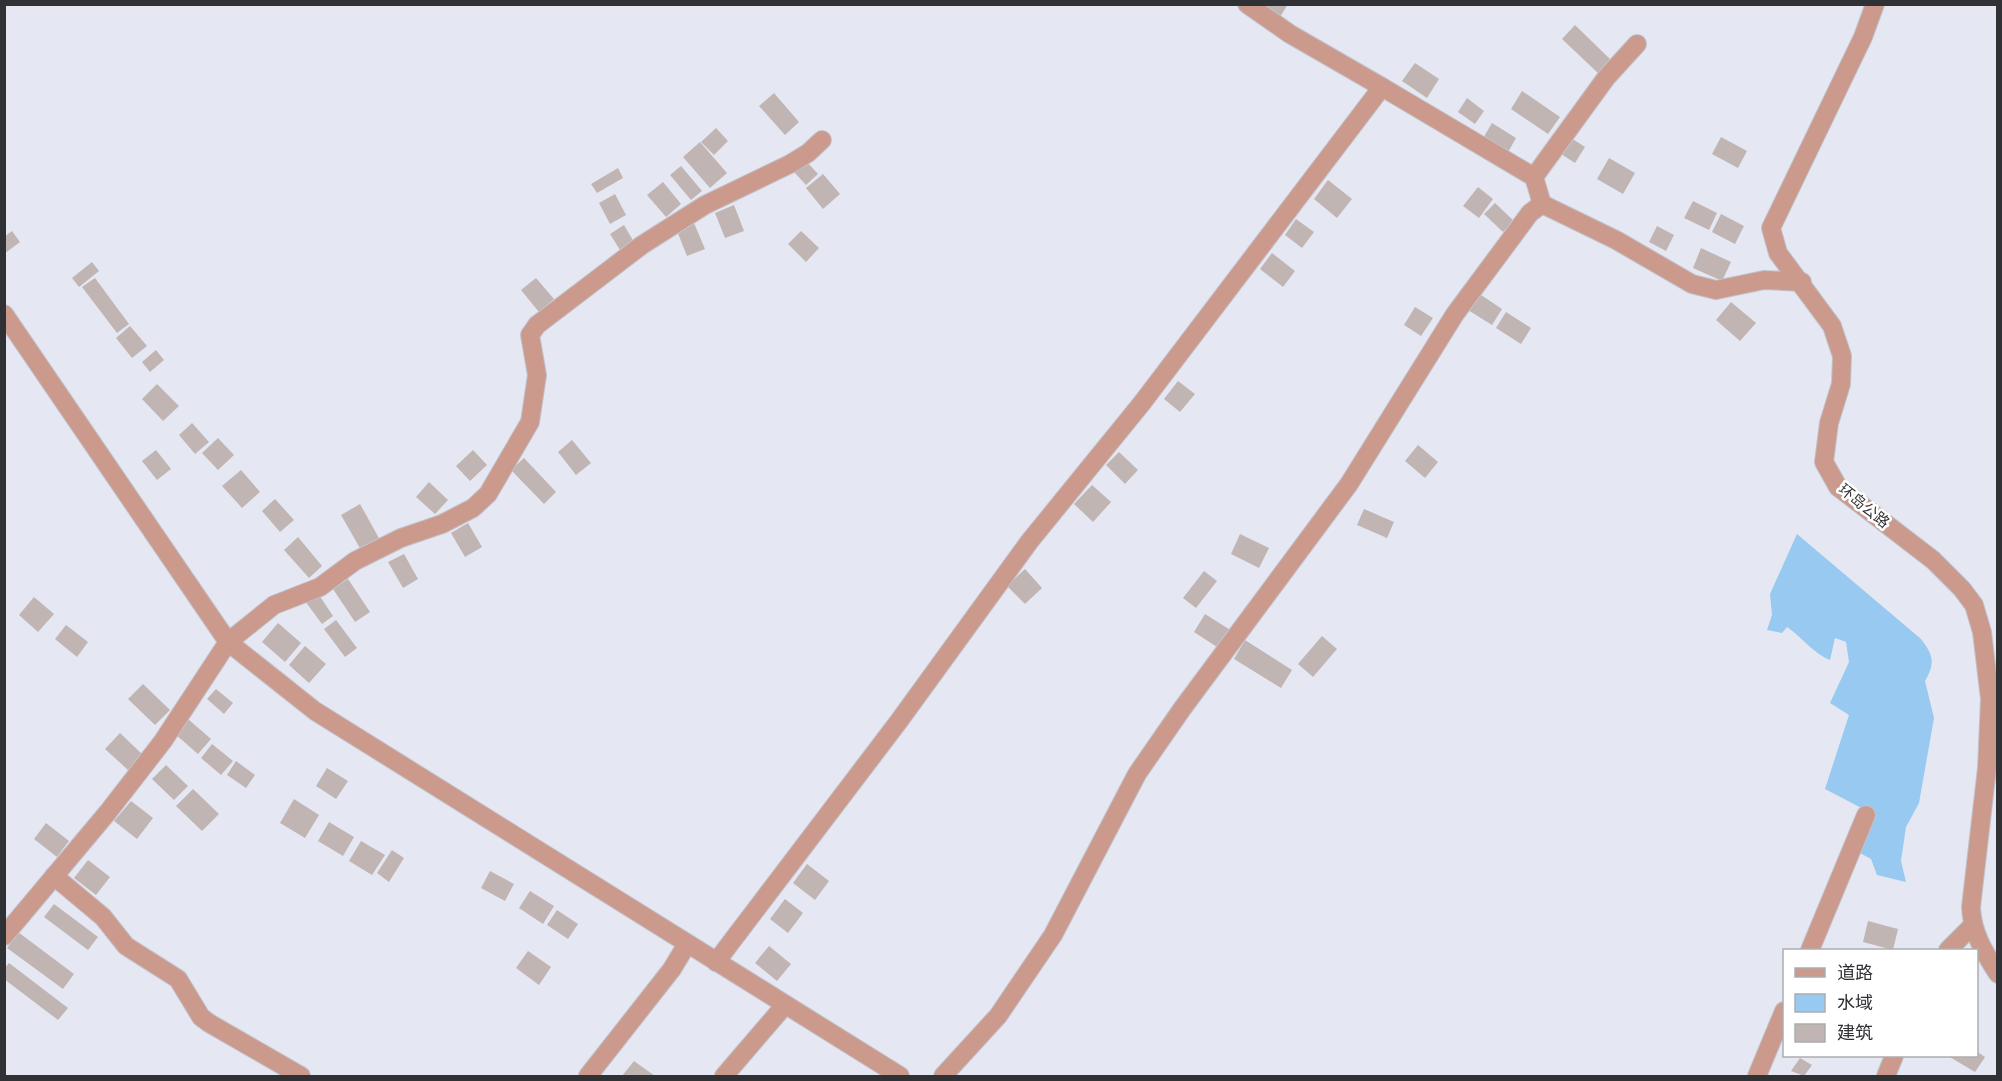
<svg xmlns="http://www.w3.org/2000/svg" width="2002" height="1081" font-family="Manrope,'Noto Sans SC',sans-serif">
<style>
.water{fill:#97c9f1}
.building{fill:#c0b5b2}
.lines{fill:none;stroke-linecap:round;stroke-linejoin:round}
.minor-casing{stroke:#c1c3cc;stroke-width:20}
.minor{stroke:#cb9a8d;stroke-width:18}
.labels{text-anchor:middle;stroke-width:5;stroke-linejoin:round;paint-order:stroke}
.street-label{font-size:15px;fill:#303135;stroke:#fff}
</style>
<rect width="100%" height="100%" fill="#e5e8f2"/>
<path class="water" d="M 1797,534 L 1921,639 C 1934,656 1935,663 1925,681 L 1934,718 L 1919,803 L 1906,827 L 1901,861 L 1906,882 L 1877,875 L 1871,859 L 1858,852 L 1871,813 L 1825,789 L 1849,715 L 1830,703 L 1849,662 L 1846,642 L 1835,638 L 1830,660 C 1814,654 1803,638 1787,627 L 1782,633 L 1767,630 L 1772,615 L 1770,594 Z"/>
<g class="building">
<path d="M 1262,4 L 1288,4 L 1280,17 Z"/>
<path d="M 1575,25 L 1612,61 L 1599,74 L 1562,39 Z"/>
<path d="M 1415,63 L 1439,79 L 1427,98 L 1402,81 Z"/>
<path d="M 1522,91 L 1560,117 L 1548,134 L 1511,109 Z"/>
<path d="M 774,93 L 799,122 L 785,135 L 759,106 Z"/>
<path d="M 1467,98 L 1484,111 L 1475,124 L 1458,112 Z"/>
<path d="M 1492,123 L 1516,138 L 1507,154 L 1482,140 Z"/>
<path d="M 716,128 L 728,141 L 714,155 L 701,142 Z"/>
<path d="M 1568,136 L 1585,147 L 1575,163 L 1558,152 Z"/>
<path d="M 1721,137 L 1747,151 L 1738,168 L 1712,154 Z"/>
<path d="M 700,142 L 727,173 L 710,188 L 683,157 Z"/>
<path d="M 1609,158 L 1635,173 L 1623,194 L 1597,179 Z"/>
<path d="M 806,161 L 818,174 L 806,185 L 794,172 Z"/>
<path d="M 681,166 L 702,191 L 691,200 L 670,175 Z"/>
<path d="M 618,168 L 623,178 L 597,193 L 591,184 Z"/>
<path d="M 823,174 L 840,194 L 823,209 L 806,188 Z"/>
<path d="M 1328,180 L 1352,199 L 1337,218 L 1314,199 Z"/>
<path d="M 663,182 L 681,204 L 666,217 L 647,195 Z"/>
<path d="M 1478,187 L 1493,199 L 1479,218 L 1463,206 Z"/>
<path d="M 615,194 L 626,215 L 610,224 L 599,203 Z"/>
<path d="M 1693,201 L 1717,213 L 1709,230 L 1684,218 Z"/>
<path d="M 1495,203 L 1514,221 L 1503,232 L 1484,214 Z"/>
<path d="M 734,205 L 744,231 L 725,238 L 715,213 Z"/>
<path d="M 1721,214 L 1744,226 L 1735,244 L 1712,232 Z"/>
<path d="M 1296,219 L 1314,232 L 1302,248 L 1285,235 Z"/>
<path d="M 694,223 L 705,249 L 687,256 L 677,231 Z"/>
<path d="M 624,225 L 634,242 L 620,250 L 610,234 Z"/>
<path d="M 1657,226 L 1674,235 L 1666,251 L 1649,242 Z"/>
<path d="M 12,231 L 20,242 L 4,254 L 4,237 Z"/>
<path d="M 801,231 L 819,248 L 806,262 L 788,244 Z"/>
<path d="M 1701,248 L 1731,262 L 1722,281 L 1693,268 Z"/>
<path d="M 1272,253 L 1295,271 L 1283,287 L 1260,269 Z"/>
<path d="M 92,262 L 99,271 L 79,287 L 72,278 Z"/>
<path d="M 95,278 L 129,324 L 117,333 L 82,287 Z"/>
<path d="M 536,278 L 554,299 L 539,312 L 521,290 Z"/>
<path d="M 1478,293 L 1502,309 L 1492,325 L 1468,310 Z"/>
<path d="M 1731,302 L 1756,323 L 1740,341 L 1716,320 Z"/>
<path d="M 1415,307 L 1433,318 L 1421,336 L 1404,325 Z"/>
<path d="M 1506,312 L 1531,328 L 1521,344 L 1496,328 Z"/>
<path d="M 130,326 L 147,346 L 132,358 L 116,338 Z"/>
<path d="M 156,350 L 164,360 L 150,372 L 142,362 Z"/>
<path d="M 1178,381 L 1195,394 L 1180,412 L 1164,399 Z"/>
<path d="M 157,384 L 179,406 L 163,421 L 142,399 Z"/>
<path d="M 192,423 L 209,442 L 195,454 L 179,435 Z"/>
<path d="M 218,438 L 234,455 L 218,470 L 202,453 Z"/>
<path d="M 572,440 L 591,463 L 576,475 L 558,452 Z"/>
<path d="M 1418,445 L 1438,462 L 1425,478 L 1405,461 Z"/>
<path d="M 156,450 L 171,469 L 157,480 L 142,461 Z"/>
<path d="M 473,450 L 487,465 L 470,481 L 456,466 Z"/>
<path d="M 1119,452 L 1138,470 L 1125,484 L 1106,465 Z"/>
<path d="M 524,458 L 556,492 L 544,504 L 511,470 Z"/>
<path d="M 241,470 L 260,492 L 242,508 L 222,486 Z"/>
<path d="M 429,482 L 448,500 L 435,514 L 416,497 Z"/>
<path d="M 1092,485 L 1111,502 L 1093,522 L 1074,504 Z"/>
<path d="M 275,499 L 294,520 L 280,532 L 262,511 Z"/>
<path d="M 360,504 L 380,540 L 361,550 L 341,515 Z"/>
<path d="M 1364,509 L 1394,522 L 1387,538 L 1357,525 Z"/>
<path d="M 468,523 L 482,547 L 465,557 L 451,533 Z"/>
<path d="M 1240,534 L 1269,548 L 1259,568 L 1231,554 Z"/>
<path d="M 298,537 L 322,566 L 309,578 L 284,550 Z"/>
<path d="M 404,554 L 418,579 L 403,588 L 388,562 Z"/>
<path d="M 1025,569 L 1042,588 L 1025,604 L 1007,586 Z"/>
<path d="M 1204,571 L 1217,581 L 1196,608 L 1183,598 Z"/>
<path d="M 348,579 L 370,612 L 355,622 L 333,589 Z"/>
<path d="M 317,592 L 333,616 L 322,624 L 305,601 Z"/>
<path d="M 34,597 L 54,614 L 38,632 L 19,615 Z"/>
<path d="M 1205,614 L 1232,631 L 1220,649 L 1194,632 Z"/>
<path d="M 336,620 L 357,648 L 345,657 L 324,629 Z"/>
<path d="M 278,623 L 301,643 L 285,662 L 262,642 Z"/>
<path d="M 66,625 L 88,642 L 77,657 L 55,639 Z"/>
<path d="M 1322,636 L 1337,649 L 1313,677 L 1298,664 Z"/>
<path d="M 1245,640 L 1292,670 L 1281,688 L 1234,659 Z"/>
<path d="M 305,646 L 326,664 L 309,683 L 289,665 Z"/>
<path d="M 143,684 L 170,710 L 155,725 L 128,699 Z"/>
<path d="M 216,689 L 233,703 L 224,714 L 207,699 Z"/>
<path d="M 188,719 L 211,739 L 198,754 L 175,734 Z"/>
<path d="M 120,733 L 143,755 L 128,770 L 105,749 Z"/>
<path d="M 212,744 L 233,761 L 221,775 L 201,758 Z"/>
<path d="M 236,761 L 255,775 L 246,788 L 227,775 Z"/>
<path d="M 166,765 L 188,786 L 174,800 L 152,779 Z"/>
<path d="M 327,768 L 348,781 L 336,799 L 316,786 Z"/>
<path d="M 193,789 L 219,814 L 202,831 L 176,806 Z"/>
<path d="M 294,799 L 319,815 L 305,838 L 280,823 Z"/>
<path d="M 131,801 L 153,818 L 137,839 L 114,821 Z"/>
<path d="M 329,822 L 354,837 L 343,856 L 318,841 Z"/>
<path d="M 46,823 L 69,841 L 57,857 L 34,839 Z"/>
<path d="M 361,841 L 385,855 L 372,875 L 349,861 Z"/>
<path d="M 392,850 L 404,858 L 389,882 L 377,873 Z"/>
<path d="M 88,860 L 110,877 L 96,895 L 74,878 Z"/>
<path d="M 807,864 L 829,881 L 815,900 L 793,883 Z"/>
<path d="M 490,871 L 514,884 L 505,901 L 481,888 Z"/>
<path d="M 530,891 L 554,906 L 543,924 L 519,908 Z"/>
<path d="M 785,899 L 803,913 L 788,933 L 770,919 Z"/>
<path d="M 54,904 L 98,937 L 88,950 L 44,917 Z"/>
<path d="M 557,910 L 578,924 L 568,939 L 547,925 Z"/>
<path d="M 1868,921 L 1898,929 L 1893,950 L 1863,942 Z"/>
<path d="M 18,932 L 74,974 L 63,989 L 7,948 Z"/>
<path d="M 769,946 L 791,964 L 777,981 L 755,963 Z"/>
<path d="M 528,951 L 551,967 L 539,985 L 516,968 Z"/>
<path d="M 9,963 L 68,1008 L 58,1020 L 4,979 L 4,969 Z"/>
<path d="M 1976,1051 L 1985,1057 L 1975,1072 L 1948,1056 L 1976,1056 Z"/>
<path d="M 1800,1058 L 1812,1065 L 1804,1076 L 1791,1071 Z"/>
<path d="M 634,1061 L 655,1076 L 622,1076 Z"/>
</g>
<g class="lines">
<defs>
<g id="minor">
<path d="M 1875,4 L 1863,37 L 1771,228 L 1778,253 L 1832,326 L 1842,356 L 1841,384 L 1829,423 L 1824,462 L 1838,487 L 1933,560 L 1962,589 L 1974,605 L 1982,632 L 1990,699 L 1987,768 L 1971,907 C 1972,933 1984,952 1998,974"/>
<path d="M 1382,87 L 1534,177 L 1542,204 L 1616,240 L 1692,284 L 1716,290 L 1764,280 L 1802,282"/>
<path d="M 1534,177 L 1606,78 L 1637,44"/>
<path d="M 4,314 L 228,642 L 315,711 L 900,1076"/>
<path d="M 54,876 L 103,917 L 126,946 L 178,979 L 201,1017 L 209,1023 L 301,1076"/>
<path d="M 4,936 L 108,812 L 163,741 L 228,642 L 274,605 L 320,587 L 355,561 L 401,538 L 442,524 L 473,508 L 488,494 L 530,422 L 537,375 L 530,335 L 537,325 L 642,245 L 705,205 L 790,164 L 808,153 L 822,140"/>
<path d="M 1810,950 L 1866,815"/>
<path d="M 1948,950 L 1972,926"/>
<path d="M 716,962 L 899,721 L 1029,542 L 1142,403 L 1382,87 L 1290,34 L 1247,4"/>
<path d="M 588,1076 L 672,969 L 687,944"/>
<path d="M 724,1076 L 785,1005"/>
<path d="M 943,1076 L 998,1016 L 1053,935 L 1137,774 L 1182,709 L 1349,484 L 1455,314 L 1530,213 L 1542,204"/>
<path d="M 1757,1076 L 1784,1011"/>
<path d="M 1886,1076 L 1894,1056"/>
</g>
</defs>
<use href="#minor" class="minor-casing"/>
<use href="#minor" class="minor"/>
</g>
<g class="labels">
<g class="street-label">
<text transform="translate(1864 506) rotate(39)" y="5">环岛公路</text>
</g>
</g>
<rect width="2002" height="1081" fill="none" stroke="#303135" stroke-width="12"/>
<rect x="1783" y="949" width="195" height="108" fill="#ffffff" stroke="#acadae" stroke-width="1.5"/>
<rect x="1795" y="968" width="30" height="9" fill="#cb9a8d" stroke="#acadae" stroke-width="1.5"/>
<text x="1837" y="979" font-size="18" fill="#303135">道路</text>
<rect x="1795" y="994" width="30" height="18" fill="#97c9f1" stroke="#acadae" stroke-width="1.5"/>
<text x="1837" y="1009" font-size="18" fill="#303135">水域</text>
<rect x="1795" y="1024" width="30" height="18" fill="#c0b5b2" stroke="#acadae" stroke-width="1.5"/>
<text x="1837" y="1039" font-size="18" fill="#303135">建筑</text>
</svg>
